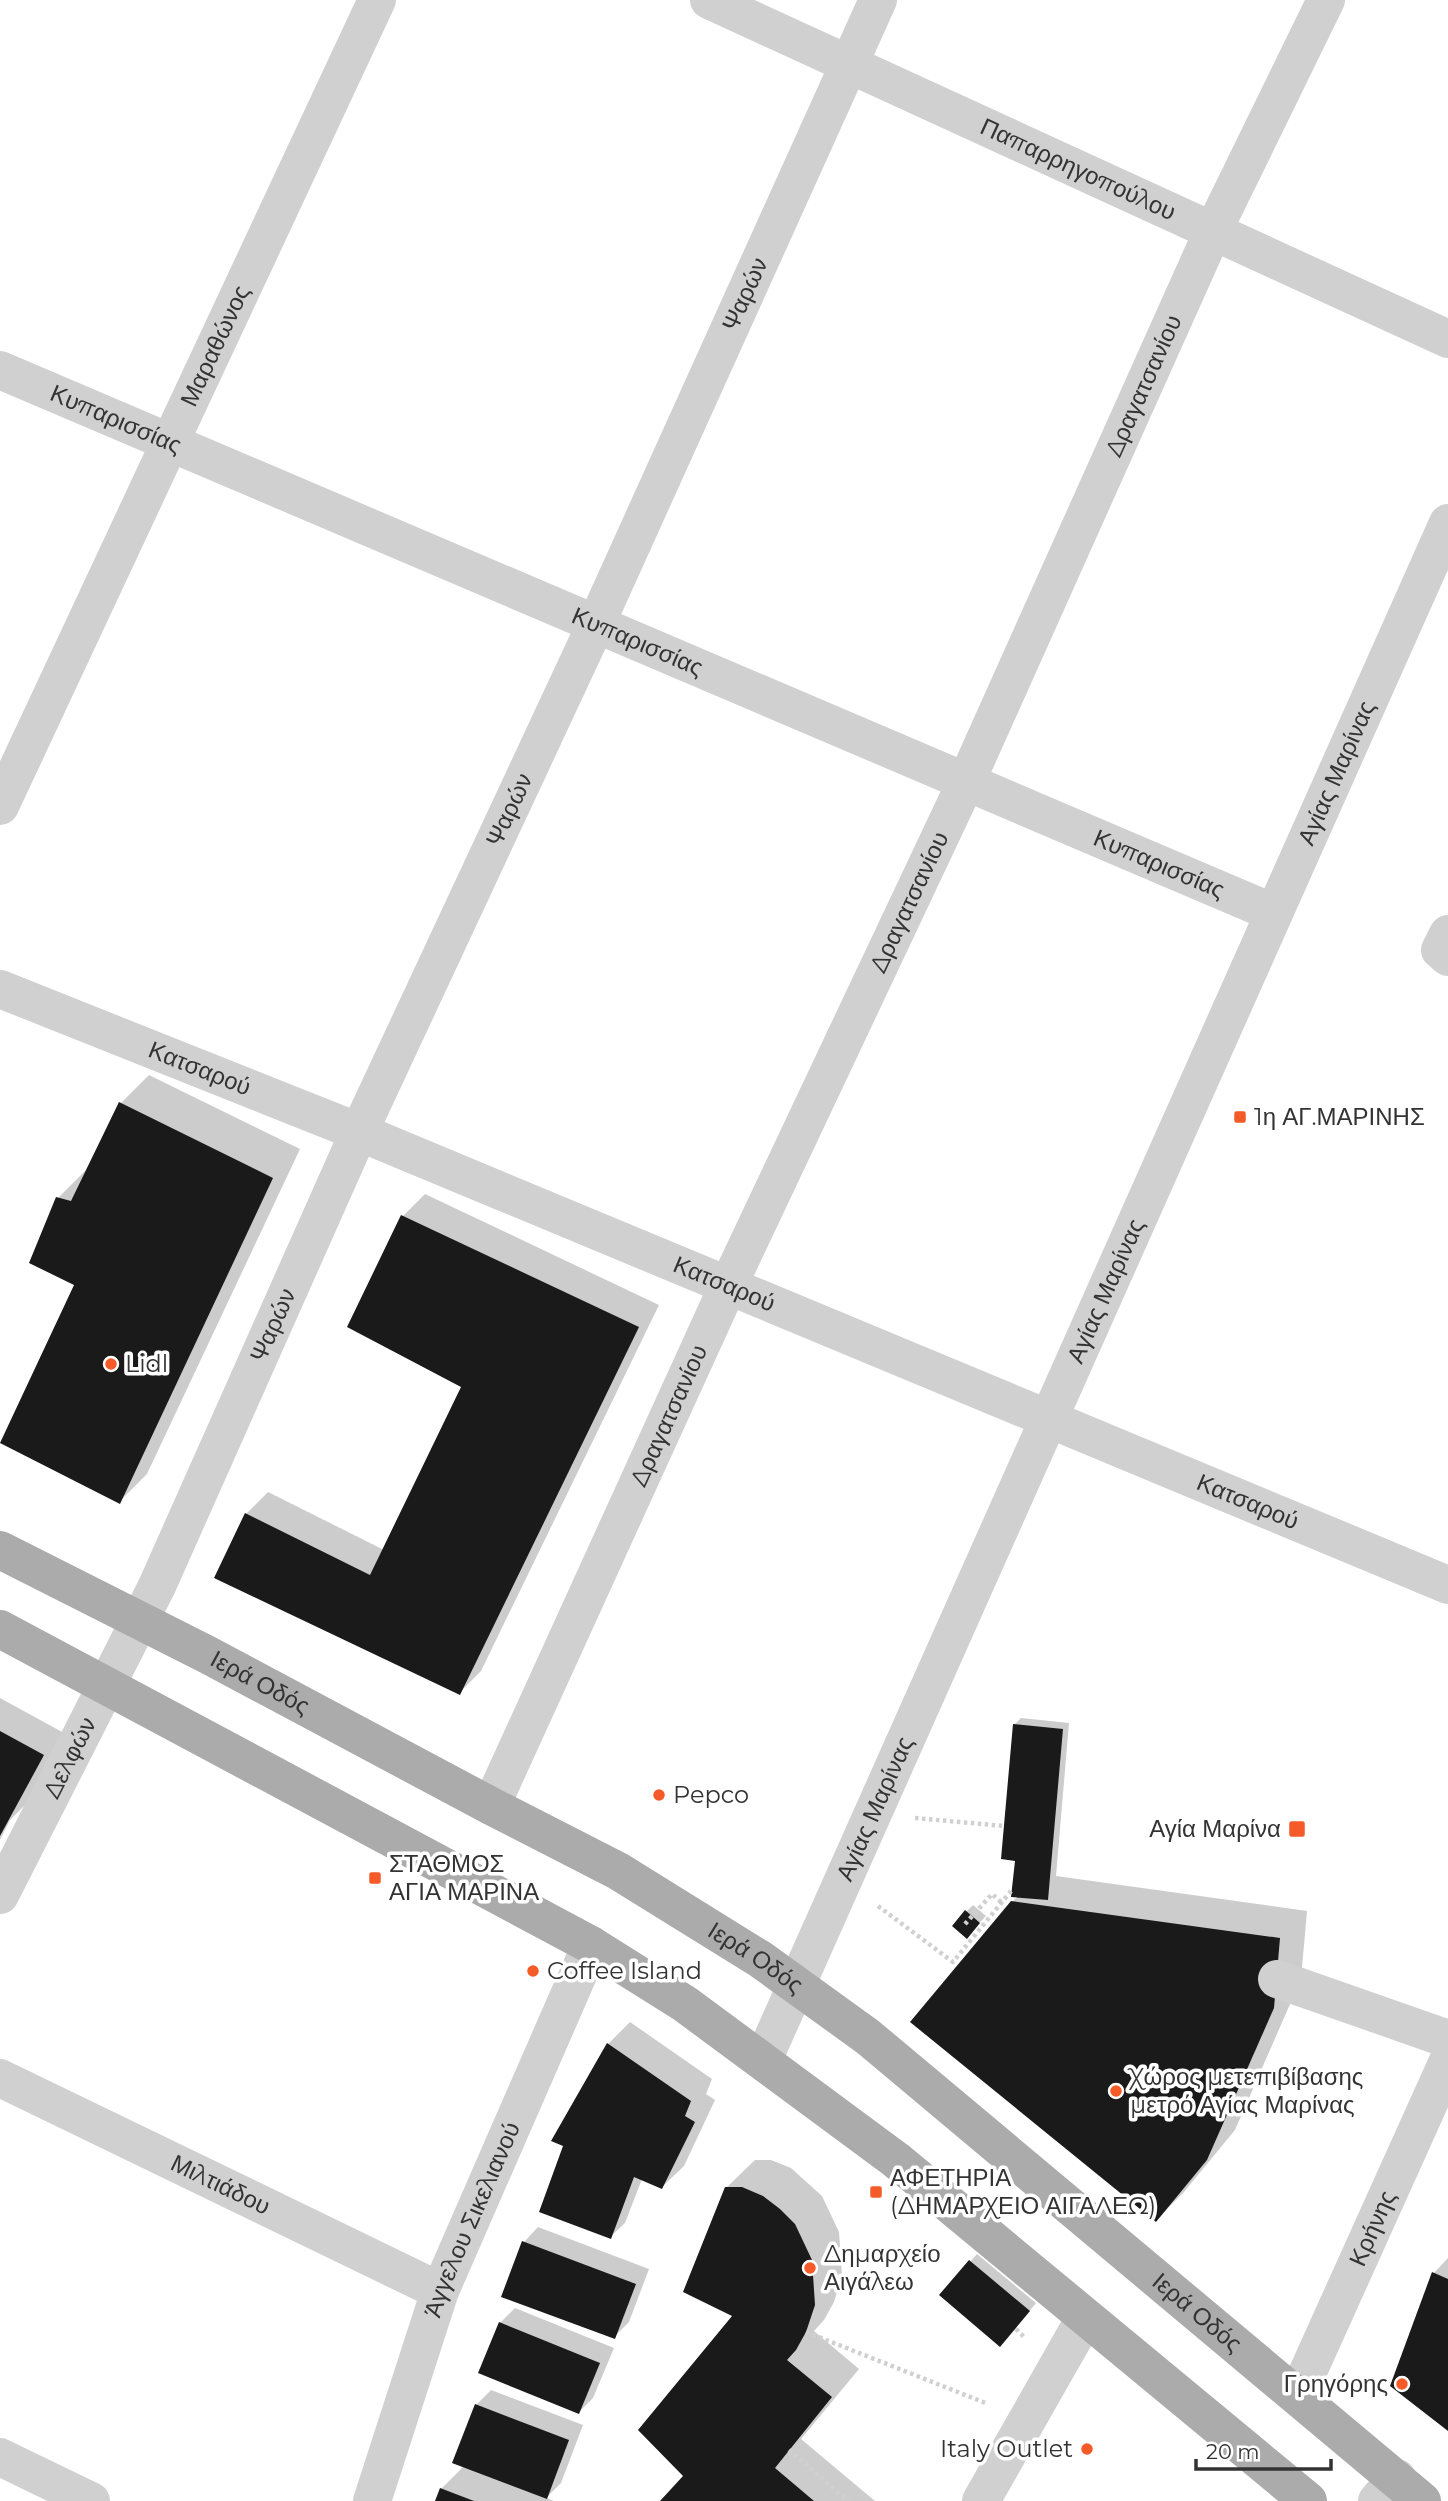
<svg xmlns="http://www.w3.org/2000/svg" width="1448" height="2501" font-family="Montserrat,sans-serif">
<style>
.shadow{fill:#0003}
.building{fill:#1a1a1a}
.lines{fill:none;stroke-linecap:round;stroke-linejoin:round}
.path{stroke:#d0d0d0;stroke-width:4.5;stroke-dasharray:3.5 3.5;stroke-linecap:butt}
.minor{stroke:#d0d0d0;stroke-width:38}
.major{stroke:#ababab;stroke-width:38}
.poi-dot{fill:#f55a29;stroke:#fff;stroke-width:2.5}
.labels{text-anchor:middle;stroke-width:7;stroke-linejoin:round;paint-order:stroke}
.street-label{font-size:24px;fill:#333;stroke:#fff}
.poi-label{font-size:24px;fill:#333;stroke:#fff;text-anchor:start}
</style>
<rect width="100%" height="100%" fill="#fff"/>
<g class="shadow">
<path d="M 149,1075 L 300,1149 L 147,1474 L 119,1502 L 58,1198 L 86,1170 L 121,1103 Z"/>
<path d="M 425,1194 L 659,1305 L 481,1671 L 459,1693 L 246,1514 L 268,1492 L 384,1550 L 464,1387 L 349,1326 L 403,1216 Z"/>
<path d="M 0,1698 L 64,1733 L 25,1805 L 10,1820 L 0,1840 Z"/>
<path d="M 1021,1718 L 1069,1723 L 1056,1876 L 1307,1911 L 1301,1979 L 1235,2130 L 1184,2192 L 1156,2220 L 1012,1902 L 1018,1896 L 1014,1725 Z"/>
<path d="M 973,1905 L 986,1916 L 974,1929 L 966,1912 Z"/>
<path d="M 630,2022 L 712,2079 L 706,2094 L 715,2100 L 684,2166 L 662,2187 L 642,2179 L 625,2223 L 610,2237 L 565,2145 L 554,2140 L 608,2044 Z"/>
<path d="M 755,2160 L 771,2160 L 791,2168 L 822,2196 L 839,2232 L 842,2276 L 834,2302 L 824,2320 L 814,2331 L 859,2369 L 801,2439 L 875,2501 L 663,2501 L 685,2476 L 735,2315 L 726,2188 Z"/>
<path d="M 538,2227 L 649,2269 L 629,2322 L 614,2337 L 524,2242 Z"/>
<path d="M 977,2254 L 1036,2303 L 1007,2338 L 941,2295 Z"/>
<path d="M 1448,2258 L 1448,2429 L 1434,2273 Z"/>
<path d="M 515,2308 L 614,2348 L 593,2398 L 579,2412 L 480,2372 L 500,2323 Z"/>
<path d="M 491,2390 L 583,2425 L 561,2483 L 546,2498 L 554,2501 L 437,2501 L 441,2489 L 464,2466 L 476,2405 Z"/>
</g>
<g class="building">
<path d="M 119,1102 L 273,1178 L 120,1504 L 0,1443 L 74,1285 L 29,1263 L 56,1197 L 71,1201 Z"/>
<path d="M 401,1215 L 639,1327 L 460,1695 L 214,1578 L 245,1513 L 370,1575 L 461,1387 L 347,1327 Z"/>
<path d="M 1013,1724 L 1063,1729 L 1048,1900 L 1011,1897 L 1015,1861 L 1001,1859 Z"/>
<path d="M 0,1731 L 44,1755 L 0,1836 Z"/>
<path d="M 1011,1901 L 1280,1938 L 1274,2008 L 1207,2160 L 1156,2222 L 910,2022 Z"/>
<path d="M 965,1910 L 980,1923 L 967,1939 L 952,1926 Z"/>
<path d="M 607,2043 L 691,2101 L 685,2116 L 695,2122 L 662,2189 L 634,2177 L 611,2239 L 539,2212 L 563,2146 L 551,2141 Z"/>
<path d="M 725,2187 L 742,2187 L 763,2196 L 780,2209 L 795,2224 L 812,2260 L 815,2305 L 806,2332 L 796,2350 L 787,2360 L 832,2397 L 775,2468 L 814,2501 L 660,2501 L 683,2476 L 638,2430 L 732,2316 L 683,2292 Z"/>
<path d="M 522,2241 L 636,2284 L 615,2339 L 501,2297 Z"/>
<path d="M 969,2260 L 1030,2311 L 1000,2347 L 939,2295 Z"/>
<path d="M 1432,2272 L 1448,2279 L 1448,2431 L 1390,2386 Z"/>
<path d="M 499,2322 L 600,2363 L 579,2414 L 478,2373 Z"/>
<path d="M 475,2404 L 569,2440 L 547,2499 L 452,2463 Z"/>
<path d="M 440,2488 L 474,2501 L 435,2501 Z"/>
</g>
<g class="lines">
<g class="path">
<path d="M 915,1818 L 1004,1826"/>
<path d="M 878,1906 L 953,1962 L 1011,1891"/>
<path d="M 965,1924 L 992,1894 L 1002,1903"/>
<path d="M 1016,2329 L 1025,2338"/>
<path d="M 806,2332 L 988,2404"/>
<path d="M 789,2450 L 848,2501"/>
</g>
<g class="minor">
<path id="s1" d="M 709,0 L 1448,339"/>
<path id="s2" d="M 0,370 L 1274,913"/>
<path id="s3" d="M 0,806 L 377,0"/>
<path d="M 1448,934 L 1440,950 L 1448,957"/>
<path id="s4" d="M 0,989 L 359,1132 L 1448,1585"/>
<path id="s5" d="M 491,1806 L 728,1286 L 966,782 L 1213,231 L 1326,0"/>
<path id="s6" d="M 0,1895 L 157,1586 L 359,1132 L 596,624 L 878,0"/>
<path d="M 1277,1979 L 1448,2039"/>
<path id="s7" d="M 763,2060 L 1448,523"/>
<path id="s8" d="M 0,2078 L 440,2291"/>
<path id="s9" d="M 1297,2396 L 1448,2061"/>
<path d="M 0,2457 L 91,2501"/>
<path id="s10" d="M 372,2501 L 440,2291 L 591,1945"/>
<path d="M 981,2501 L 1085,2318"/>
<path d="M 1377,2501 L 1397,2478"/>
</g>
<g class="major">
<path id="s11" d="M 0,1550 L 208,1655 L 491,1806 L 618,1871 L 760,1959 L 868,2037 L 1422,2501"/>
<path d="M 0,1629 L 591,1945 L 685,2004 L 896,2160 L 1308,2501"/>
</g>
</g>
<g class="poi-dot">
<rect x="1233" y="1110" width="14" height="14" rx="3.5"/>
<circle cx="111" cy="1364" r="7"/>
<circle cx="659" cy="1795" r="7"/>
<rect x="1288" y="1820" width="18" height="18" rx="3.5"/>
<rect x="368" y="1871" width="14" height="14" rx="3.5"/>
<circle cx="533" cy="1971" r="7"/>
<circle cx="1116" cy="2091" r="7"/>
<rect x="869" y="2185" width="14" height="14" rx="3.5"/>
<circle cx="810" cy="2268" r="7"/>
<circle cx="1402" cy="2384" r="7"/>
<circle cx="1087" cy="2449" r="7"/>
</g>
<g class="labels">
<g class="street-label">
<text dy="8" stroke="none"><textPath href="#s1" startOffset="406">Παπαρρηγοπούλου</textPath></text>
<text dy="8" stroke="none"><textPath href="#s6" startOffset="1766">Ψαρών</textPath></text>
<text dy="8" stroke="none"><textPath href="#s3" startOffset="508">Μαραθώνος</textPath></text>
<text dy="8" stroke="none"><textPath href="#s5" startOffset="1563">Δραγατσανίου</textPath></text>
<text dy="8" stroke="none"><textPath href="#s2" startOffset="126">Κυπαρισσίας</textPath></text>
<text dy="8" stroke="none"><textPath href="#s2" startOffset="693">Κυπαρισσίας</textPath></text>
<text dy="8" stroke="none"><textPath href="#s7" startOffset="1409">Αγίας Μαρίνας</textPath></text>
<text dy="8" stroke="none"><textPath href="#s6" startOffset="1199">Ψαρών</textPath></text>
<text dy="8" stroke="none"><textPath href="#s2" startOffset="1260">Κυπαρισσίας</textPath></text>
<text dy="8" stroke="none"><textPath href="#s5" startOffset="996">Δραγατσανίου</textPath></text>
<text dy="8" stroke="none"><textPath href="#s4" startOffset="215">Κατσαρού</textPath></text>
<text dy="8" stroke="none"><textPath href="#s4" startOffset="782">Κατσαρού</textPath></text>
<text dy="8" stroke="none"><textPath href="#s7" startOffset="842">Αγίας Μαρίνας</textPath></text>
<text dy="8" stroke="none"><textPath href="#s6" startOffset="632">Ψαρών</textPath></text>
<text dy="8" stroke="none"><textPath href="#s5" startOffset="429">Δραγατσανίου</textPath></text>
<text dy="8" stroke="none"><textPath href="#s4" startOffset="1349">Κατσαρού</textPath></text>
<text dy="8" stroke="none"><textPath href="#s11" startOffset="292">Ιερά Οδός</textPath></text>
<text dy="8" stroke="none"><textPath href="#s6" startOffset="154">Δελφών</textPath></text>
<text dy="8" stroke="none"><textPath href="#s7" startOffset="275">Αγίας Μαρίνας</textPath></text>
<text dy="8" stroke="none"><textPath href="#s11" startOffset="859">Ιερά Οδός</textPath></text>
<text dy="8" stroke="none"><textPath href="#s8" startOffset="245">Μιλτιάδου</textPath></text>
<text dy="8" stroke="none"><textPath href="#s10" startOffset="299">Άγγελου Σικελιανού</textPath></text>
<text dy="8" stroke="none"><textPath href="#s9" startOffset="184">Κρήνης</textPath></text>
<text dy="8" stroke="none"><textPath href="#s11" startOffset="1426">Ιερά Οδός</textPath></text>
</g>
<g class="poi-label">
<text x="1254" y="1125">1η ΑΓ.ΜΑΡΙΝΗΣ</text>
<text x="125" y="1372">Lidl</text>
<text x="673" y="1803">Pepco</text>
<text x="1281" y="1837" text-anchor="end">Αγία Μαρίνα</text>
<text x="389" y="1872">ΣΤΑΘΜΟΣ<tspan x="389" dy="28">ΑΓΙΑ ΜΑΡΙΝΑ</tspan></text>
<text x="547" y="1979">Coffee Island</text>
<text x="1130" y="2085">Χώρος μετεπιβίβασης<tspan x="1130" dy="28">μετρό Αγίας Μαρίνας</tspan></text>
<text x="890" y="2186">ΑΦΕΤΗΡΙΑ<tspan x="890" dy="28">(ΔΗΜΑΡΧΕΙΟ ΑΙΓΑΛΕΩ)</tspan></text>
<text x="824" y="2262">Δημαρχείο<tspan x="824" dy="28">Αιγάλεω</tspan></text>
<text x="1388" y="2392" text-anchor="end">Γρηγόρης</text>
<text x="1073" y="2457" text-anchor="end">Italy Outlet</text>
</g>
</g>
<path d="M1196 2459v10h135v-10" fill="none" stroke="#333333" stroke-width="3.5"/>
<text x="1206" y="2459" font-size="21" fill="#333333" stroke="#ffffff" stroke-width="5" paint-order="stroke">20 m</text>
</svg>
